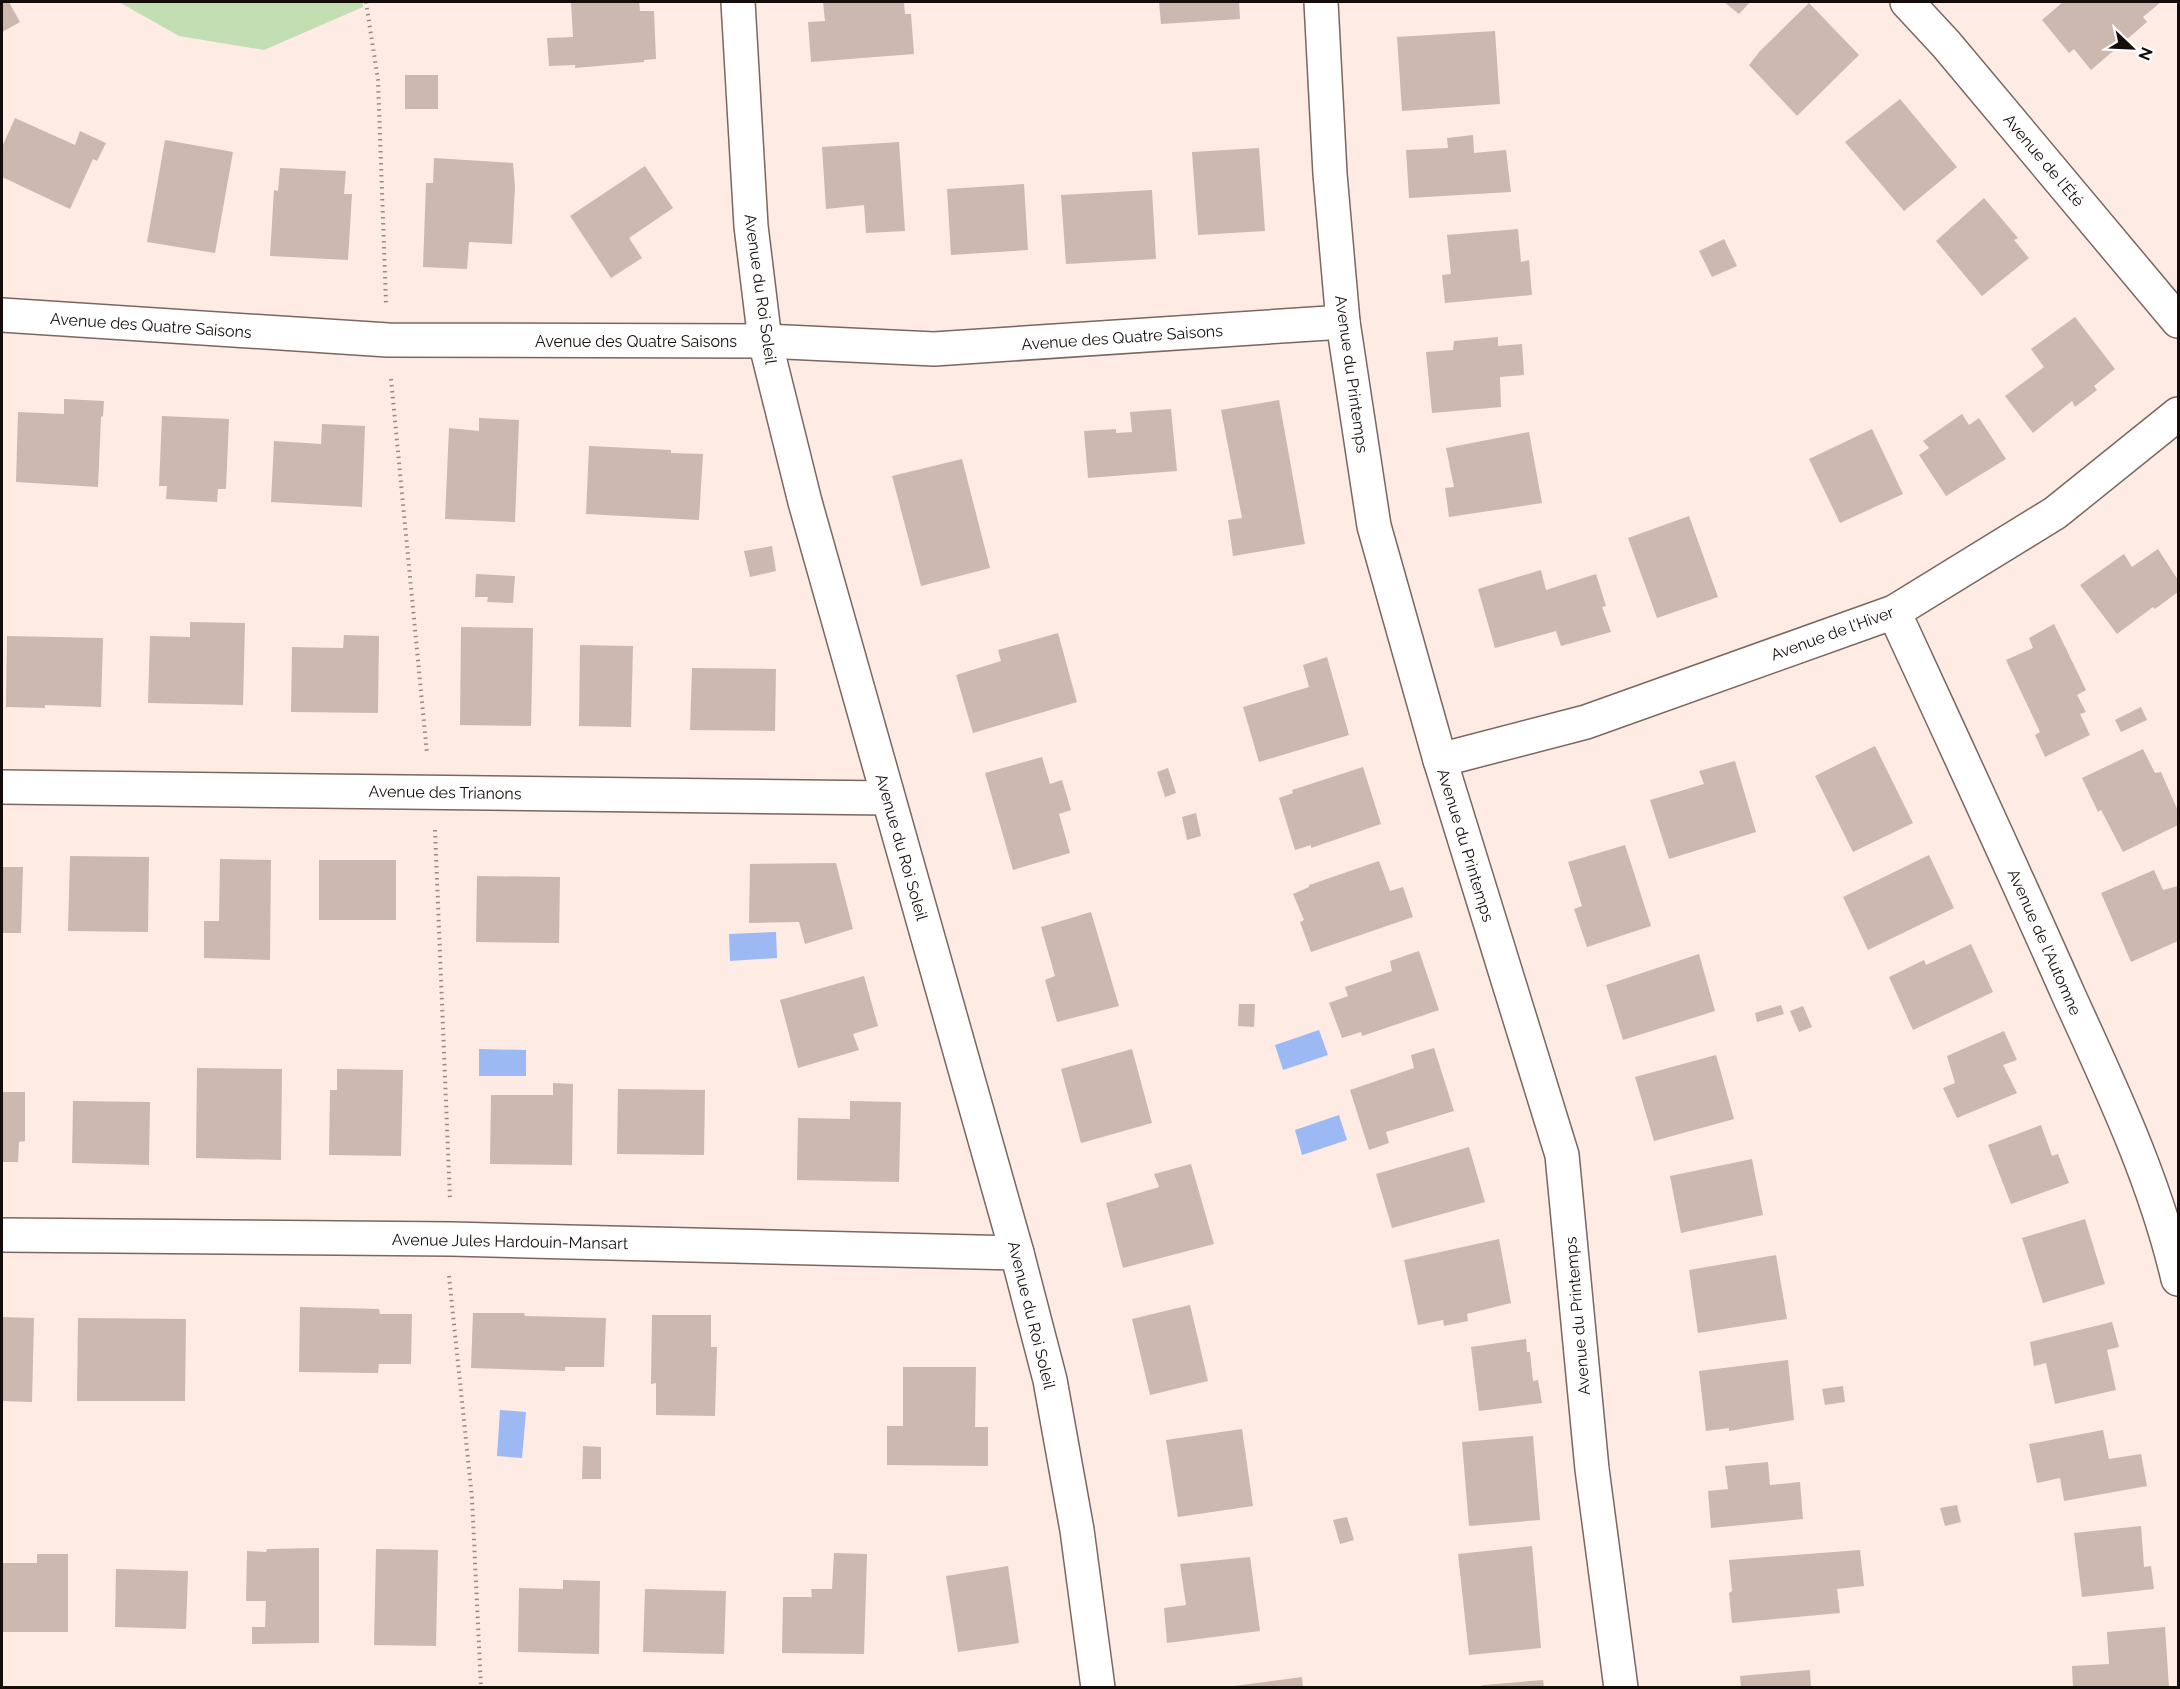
<svg xmlns="http://www.w3.org/2000/svg" width="2180" height="1689" font-family="Raleway,sans-serif">
<style>
.green{fill:#c3deb2}
.water{fill:#9db9f3}
.building{fill:#cdb8b0}
.lines{fill:none;stroke-linecap:round;stroke-linejoin:round}
.minor-casing{stroke:#7a675f;stroke-width:36}
.path{stroke:#978a85;stroke-width:4;stroke-dasharray:1.5 4.5;stroke-linecap:butt}
.minor{stroke:#fff;stroke-width:33}
.labels{text-anchor:middle;stroke-width:4.5;stroke-linejoin:round;paint-order:stroke}
.street-label{font-size:16px;fill:#140d0a;stroke:#fff}
</style>
<rect width="100%" height="100%" fill="#fdebe4"/>
<path class="green" d="M 119,2 L 363,2 L 363,7 L 264,50 L 179,36 Z"/>
<g class="water">
<path d="M 776,932 L 777,958 L 730,961 L 729,934 Z"/>
<path d="M 1319,1030 L 1328,1055 L 1283,1070 L 1275,1045 Z"/>
<path d="M 479,1049 L 526,1050 L 526,1076 L 479,1076 Z"/>
<path d="M 1339,1115 L 1347,1140 L 1302,1155 L 1295,1130 Z"/>
<path d="M 500,1410 L 526,1412 L 522,1458 L 497,1456 Z"/>
</g>
<g class="building">
<path d="M 2,2 L 9,2 L 20,22 L 2,32 Z"/>
<path d="M 571,2 L 639,2 L 640,11 L 654,11 L 656,59 L 644,60 L 644,62 L 575,68 L 575,65 L 549,66 L 547,38 L 573,37 Z"/>
<path d="M 823,2 L 904,2 L 905,14 L 911,14 L 914,54 L 811,62 L 808,22 L 825,21 Z"/>
<path d="M 1159,2 L 1239,2 L 1240,19 L 1161,24 Z"/>
<path d="M 1724,2 L 1750,2 L 1739,14 Z"/>
<path d="M 2063,2 L 2161,2 L 2143,17 L 2147,22 L 2091,70 L 2074,49 L 2069,53 L 2042,20 Z"/>
<path d="M 1809,3 L 1859,55 L 1797,116 L 1749,65 L 1760,51 Z"/>
<path d="M 1495,31 L 1500,104 L 1402,111 L 1397,37 Z"/>
<rect x="405" y="75" width="33" height="34"/>
<path d="M 1900,99 L 1957,167 L 1904,211 L 1845,142 Z"/>
<path d="M 15,118 L 75,145 L 80,131 L 106,143 L 97,161 L 93,159 L 70,209 L 2,177 L 2,147 Z"/>
<path d="M 1473,135 L 1474,153 L 1506,150 L 1511,192 L 1409,198 L 1406,150 L 1448,148 L 1447,138 Z"/>
<path d="M 165,140 L 233,152 L 215,253 L 147,242 Z"/>
<path d="M 899,142 L 905,231 L 866,233 L 864,205 L 826,209 L 822,147 Z"/>
<path d="M 1259,148 L 1265,231 L 1198,235 L 1192,152 Z"/>
<path d="M 434,158 L 513,163 L 515,187 L 512,244 L 469,242 L 467,269 L 423,267 L 426,183 L 433,183 Z"/>
<path d="M 645,166 L 673,208 L 629,238 L 642,258 L 611,278 L 570,216 Z"/>
<path d="M 280,168 L 346,171 L 344,194 L 352,194 L 348,260 L 270,256 L 274,190 L 278,191 Z"/>
<path d="M 1024,184 L 1028,250 L 951,255 L 947,189 Z"/>
<path d="M 1152,190 L 1156,259 L 1066,264 L 1061,195 Z"/>
<path d="M 1984,198 L 2018,238 L 2014,240 L 2029,258 L 1982,296 L 1936,241 Z"/>
<path d="M 1518,229 L 1521,262 L 1529,260 L 1532,295 L 1445,303 L 1442,275 L 1451,274 L 1447,235 Z"/>
<path d="M 1724,239 L 1737,266 L 1712,277 L 1699,251 Z"/>
<path d="M 2075,317 L 2115,369 L 2094,386 L 2097,390 L 2075,407 L 2072,401 L 2033,433 L 2005,396 L 2044,367 L 2031,349 Z"/>
<path d="M 1498,337 L 1498,346 L 1522,344 L 1524,375 L 1500,377 L 1501,407 L 1432,413 L 1426,352 L 1453,350 L 1454,341 Z"/>
<path d="M 64,399 L 104,401 L 103,416 L 101,417 L 98,487 L 16,482 L 18,412 L 64,414 Z"/>
<path d="M 1279,400 L 1305,544 L 1233,556 L 1228,520 L 1242,518 L 1221,410 Z"/>
<path d="M 1171,409 L 1177,471 L 1088,478 L 1084,431 L 1116,429 L 1116,433 L 1132,432 L 1130,412 Z"/>
<path d="M 1962,414 L 1969,425 L 1979,418 L 2006,459 L 1946,496 L 1919,455 L 1929,448 L 1923,441 Z"/>
<path d="M 162,416 L 229,419 L 226,489 L 218,489 L 217,502 L 166,499 L 167,486 L 159,486 Z"/>
<path d="M 479,418 L 519,420 L 515,522 L 445,519 L 449,428 L 479,431 Z"/>
<path d="M 322,424 L 365,426 L 362,507 L 271,502 L 274,441 L 321,444 Z"/>
<path d="M 1872,429 L 1903,494 L 1840,523 L 1809,459 Z"/>
<path d="M 1529,432 L 1542,503 L 1449,517 L 1445,488 L 1454,487 L 1446,448 Z"/>
<path d="M 589,446 L 671,450 L 671,453 L 703,454 L 699,520 L 586,514 Z"/>
<path d="M 962,459 L 990,568 L 921,586 L 892,476 Z"/>
<path d="M 1689,516 L 1718,597 L 1657,618 L 1628,538 Z"/>
<path d="M 772,546 L 776,571 L 750,577 L 744,551 Z"/>
<path d="M 2158,549 L 2178,580 L 2178,592 L 2155,609 L 2153,607 L 2117,634 L 2080,585 L 2124,554 L 2132,567 Z"/>
<path d="M 1541,570 L 1546,590 L 1596,574 L 1606,606 L 1602,607 L 1611,632 L 1561,646 L 1556,631 L 1495,648 L 1478,589 Z"/>
<path d="M 476,574 L 515,576 L 513,603 L 487,602 L 488,597 L 475,597 Z"/>
<path d="M 190,622 L 245,623 L 243,705 L 148,703 L 150,636 L 190,637 Z"/>
<path d="M 2054,624 L 2086,690 L 2077,695 L 2086,712 L 2080,714 L 2090,735 L 2045,757 L 2035,735 L 2040,732 L 2006,660 L 2033,648 L 2029,638 Z"/>
<path d="M 461,627 L 533,628 L 531,726 L 460,725 Z"/>
<path d="M 1058,633 L 1077,702 L 973,733 L 956,675 L 1001,661 L 998,650 Z"/>
<path d="M 344,635 L 379,636 L 378,713 L 291,712 L 292,647 L 343,648 Z"/>
<path d="M 7,636 L 103,638 L 101,707 L 45,705 L 45,708 L 6,707 Z"/>
<path d="M 580,645 L 633,646 L 631,727 L 579,726 Z"/>
<path d="M 1327,657 L 1349,735 L 1259,762 L 1243,707 L 1309,687 L 1303,665 Z"/>
<path d="M 692,668 L 776,669 L 775,731 L 690,730 Z"/>
<path d="M 2141,707 L 2147,720 L 2121,732 L 2115,720 Z"/>
<path d="M 1875,746 L 1913,823 L 1853,852 L 1815,776 Z"/>
<path d="M 2143,749 L 2155,773 L 2161,772 L 2178,811 L 2178,825 L 2123,852 L 2101,810 L 2098,812 L 2082,778 Z"/>
<path d="M 1042,757 L 1050,784 L 1062,780 L 1071,810 L 1059,814 L 1070,853 L 1013,870 L 985,773 Z"/>
<path d="M 1735,761 L 1756,832 L 1669,859 L 1650,800 L 1704,784 L 1699,771 Z"/>
<path d="M 1363,767 L 1381,824 L 1311,848 L 1311,845 L 1295,850 L 1279,798 L 1293,793 L 1292,790 Z"/>
<path d="M 1168,768 L 1176,793 L 1165,797 L 1157,772 Z"/>
<path d="M 1196,813 L 1201,836 L 1187,840 L 1182,817 Z"/>
<path d="M 1625,845 L 1651,926 L 1587,947 L 1574,909 L 1582,906 L 1568,862 Z"/>
<path d="M 1929,855 L 1954,908 L 1868,950 L 1843,897 Z"/>
<path d="M 70,856 L 149,857 L 148,932 L 68,931 Z"/>
<path d="M 220,859 L 271,860 L 270,960 L 204,958 L 204,921 L 219,921 Z"/>
<rect x="319" y="860" width="77" height="60"/>
<path d="M 1379,861 L 1390,891 L 1403,887 L 1413,917 L 1311,952 L 1300,922 L 1304,920 L 1293,894 L 1309,887 L 1309,885 Z"/>
<path d="M 836,863 L 853,929 L 805,944 L 799,922 L 749,923 L 750,864 Z"/>
<path d="M 2,867 L 23,867 L 21,933 L 2,933 Z"/>
<path d="M 2154,870 L 2163,890 L 2178,886 L 2178,941 L 2131,962 L 2101,893 Z"/>
<path d="M 477,876 L 560,877 L 559,943 L 476,942 Z"/>
<path d="M 1091,912 L 1119,1006 L 1057,1022 L 1045,980 L 1055,976 L 1041,927 Z"/>
<path d="M 1971,944 L 1993,992 L 1913,1030 L 1889,977 L 1924,960 L 1926,965 Z"/>
<path d="M 1419,951 L 1439,1010 L 1362,1036 L 1361,1032 L 1342,1038 L 1329,1003 L 1348,996 L 1345,987 L 1392,971 L 1390,961 Z"/>
<path d="M 1699,954 L 1715,1011 L 1623,1040 L 1606,985 Z"/>
<path d="M 864,976 L 878,1026 L 853,1034 L 859,1050 L 798,1068 L 780,1000 Z"/>
<path d="M 1239,1004 L 1255,1004 L 1254,1027 L 1238,1026 Z"/>
<path d="M 1781,1005 L 1784,1014 L 1757,1022 L 1755,1013 Z"/>
<path d="M 1803,1006 L 1812,1027 L 1799,1032 L 1790,1011 Z"/>
<path d="M 2004,1031 L 2017,1060 L 2003,1065 L 2017,1093 L 1957,1118 L 1943,1088 L 1955,1083 L 1947,1056 Z"/>
<path d="M 1434,1048 L 1454,1111 L 1386,1132 L 1389,1143 L 1369,1150 L 1350,1090 L 1414,1068 L 1411,1055 Z"/>
<path d="M 1132,1049 L 1152,1123 L 1081,1143 L 1061,1069 Z"/>
<path d="M 1716,1055 L 1734,1119 L 1654,1141 L 1635,1077 Z"/>
<path d="M 197,1068 L 282,1069 L 281,1160 L 196,1158 Z"/>
<path d="M 337,1069 L 403,1070 L 401,1156 L 329,1155 L 330,1090 L 337,1090 Z"/>
<path d="M 553,1083 L 573,1084 L 572,1165 L 490,1164 L 491,1095 L 553,1095 Z"/>
<path d="M 618,1089 L 705,1090 L 704,1155 L 617,1154 Z"/>
<path d="M 2,1092 L 25,1092 L 25,1141 L 19,1142 L 18,1162 L 2,1162 Z"/>
<path d="M 73,1101 L 150,1102 L 149,1165 L 72,1163 Z"/>
<path d="M 850,1101 L 901,1102 L 899,1182 L 797,1180 L 798,1118 L 850,1119 Z"/>
<path d="M 2041,1125 L 2052,1156 L 2058,1154 L 2069,1183 L 2011,1204 L 1988,1145 Z"/>
<path d="M 1469,1147 L 1485,1202 L 1392,1228 L 1376,1174 Z"/>
<path d="M 1752,1159 L 1763,1215 L 1681,1233 L 1670,1176 Z"/>
<path d="M 1191,1164 L 1214,1244 L 1123,1268 L 1106,1203 L 1159,1187 L 1154,1174 Z"/>
<path d="M 2085,1219 L 2105,1284 L 2043,1303 L 2022,1238 Z"/>
<path d="M 1499,1239 L 1511,1303 L 1467,1314 L 1468,1321 L 1444,1326 L 1443,1320 L 1418,1325 L 1404,1260 Z"/>
<path d="M 1776,1255 L 1787,1319 L 1698,1333 L 1689,1270 Z"/>
<path d="M 1190,1305 L 1208,1381 L 1150,1395 L 1132,1319 Z"/>
<path d="M 300,1307 L 379,1309 L 380,1314 L 412,1314 L 411,1364 L 379,1364 L 378,1373 L 299,1372 Z"/>
<path d="M 473,1313 L 524,1313 L 525,1316 L 606,1318 L 604,1367 L 565,1367 L 565,1371 L 471,1368 Z"/>
<path d="M 652,1315 L 711,1315 L 711,1347 L 717,1347 L 715,1416 L 656,1415 L 656,1383 L 651,1384 Z"/>
<path d="M 2,1317 L 34,1318 L 32,1402 L 2,1401 Z"/>
<path d="M 78,1318 L 186,1319 L 185,1401 L 77,1401 Z"/>
<path d="M 2112,1322 L 2119,1347 L 2107,1350 L 2116,1390 L 2055,1404 L 2046,1363 L 2034,1366 L 2030,1342 Z"/>
<path d="M 1526,1339 L 1527,1352 L 1530,1352 L 1533,1381 L 1538,1380 L 1542,1403 L 1479,1411 L 1471,1347 Z"/>
<path d="M 1788,1360 L 1794,1420 L 1729,1431 L 1729,1428 L 1706,1431 L 1699,1371 Z"/>
<path d="M 903,1367 L 976,1367 L 975,1427 L 988,1427 L 988,1466 L 887,1465 L 887,1426 L 903,1426 Z"/>
<path d="M 1843,1386 L 1845,1402 L 1825,1405 L 1822,1389 Z"/>
<path d="M 1242,1429 L 1253,1506 L 1178,1517 L 1166,1440 Z"/>
<path d="M 2103,1430 L 2109,1459 L 2141,1454 L 2147,1486 L 2064,1501 L 2060,1478 L 2037,1483 L 2029,1444 Z"/>
<path d="M 1533,1436 L 1540,1520 L 1469,1526 L 1462,1442 Z"/>
<path d="M 583,1446 L 601,1447 L 601,1479 L 582,1479 Z"/>
<path d="M 1768,1462 L 1770,1485 L 1800,1482 L 1803,1519 L 1711,1528 L 1708,1491 L 1728,1489 L 1725,1466 Z"/>
<path d="M 1957,1505 L 1961,1522 L 1945,1526 L 1940,1508 Z"/>
<path d="M 1347,1517 L 1354,1540 L 1340,1544 L 1333,1520 Z"/>
<path d="M 2141,1526 L 2144,1567 L 2151,1566 L 2154,1589 L 2082,1597 L 2074,1533 Z"/>
<path d="M 1532,1546 L 1541,1648 L 1469,1655 L 1458,1554 Z"/>
<path d="M 319,1548 L 319,1643 L 252,1644 L 252,1627 L 265,1627 L 266,1601 L 246,1601 L 247,1551 L 266,1552 L 267,1549 Z"/>
<path d="M 376,1549 L 438,1550 L 436,1646 L 374,1645 Z"/>
<path d="M 1860,1550 L 1864,1586 L 1837,1589 L 1840,1613 L 1732,1623 L 1729,1593 L 1732,1591 L 1729,1560 Z"/>
<path d="M 834,1553 L 867,1554 L 864,1654 L 782,1653 L 783,1597 L 812,1597 L 811,1589 L 832,1589 Z"/>
<path d="M 37,1554 L 68,1554 L 68,1632 L 2,1632 L 2,1563 L 37,1563 Z"/>
<path d="M 1250,1557 L 1260,1631 L 1167,1643 L 1164,1608 L 1186,1605 L 1180,1564 Z"/>
<path d="M 1008,1566 L 1019,1643 L 958,1652 L 946,1576 Z"/>
<path d="M 116,1569 L 188,1571 L 186,1629 L 115,1627 Z"/>
<path d="M 563,1580 L 600,1581 L 599,1654 L 518,1652 L 519,1588 L 563,1589 Z"/>
<path d="M 645,1589 L 726,1591 L 724,1654 L 643,1652 Z"/>
<path d="M 2165,1627 L 2169,1688 L 2073,1688 L 2072,1666 L 2109,1664 L 2107,1632 Z"/>
<path d="M 1810,1670 L 1811,1688 L 1741,1688 L 1740,1676 Z"/>
<path d="M 1302,1677 L 1303,1688 L 1235,1688 L 1234,1686 Z"/>
<path d="M 1543,1680 L 1544,1688 L 1476,1687 L 1484,1685 Z"/>
</g>
<g class="lines">
<defs>
<g id="minor">
<path d="M 738,2 L 751,226 L 765,341 L 805,502 L 1017,1253 L 1050,1380 L 1077,1530 L 1098,1688"/>
<path d="M 1321,2 L 1330,174 L 1343,322 L 1374,526 L 1440,760 L 1562,1155 L 1592,1469 L 1621,1688"/>
<path d="M 1907,2 L 1946,44 L 2178,321"/>
<path d="M 2,315 L 388,340 L 765,341 L 934,349 L 1343,322"/>
<path d="M 1894,612 C 1953,740 2012,867 2069,996 C 2111,1088 2155,1180 2178,1279"/>
<path d="M 1440,760 L 1586,722 L 1894,612 L 2055,513 L 2178,414"/>
<path d="M 2,787 L 888,798"/>
<path d="M 2,1235 L 451,1239 L 1017,1253"/>
</g>
</defs>
<use href="#minor" class="minor-casing"/>
<g class="path">
<path d="M 366,2 L 378,80 L 386,303"/>
<path d="M 391,379 L 427,754"/>
<path d="M 435,830 L 450,1200"/>
<path d="M 449,1276 L 472,1498 L 481,1688"/>
</g>
<use href="#minor" class="minor"/>
</g>
<g class="labels">
<g class="street-label">
<text transform="translate(2044 160) rotate(50)" y="6">Avenue de l'Été</text>
<text transform="translate(761 289) rotate(82)" y="6">Avenue du Roi Soleil</text>
<text transform="translate(151 325) rotate(4)" y="6">Avenue des Quatre Saisons</text>
<text transform="translate(1122 337) rotate(-4)" y="6">Avenue des Quatre Saisons</text>
<text x="636" y="347">Avenue des Quatre Saisons</text>
<text transform="translate(1352 374) rotate(82)" y="6">Avenue du Printemps</text>
<text transform="translate(1832 633) rotate(-20)" y="6">Avenue de l'Hiver</text>
<text transform="translate(445 792) rotate(1)" y="6">Avenue des Trianons</text>
<text transform="translate(1466 845) rotate(73)" y="6">Avenue du Printemps</text>
<text transform="translate(902 847) rotate(74)" y="6">Avenue du Roi Soleil</text>
<text transform="translate(2045 942) rotate(66)" y="6">Avenue de l'Automne</text>
<text transform="translate(510 1241) rotate(1)" y="6">Avenue Jules Hardouin-Mansart</text>
<text transform="translate(1032 1315) rotate(76)" y="6">Avenue du Roi Soleil</text>
<text transform="translate(1577 1316) rotate(-95)" y="6">Avenue du Printemps</text>
</g>
</g>
<rect width="2180" height="1689" fill="none" stroke="#140d0a" stroke-width="6"/>
<g transform="translate(2132 48) rotate(113)" stroke="#ffffff" stroke-width="4.5" paint-order="stroke">
<path d="M0-4.5L10 22L0 15L-10 22Z" fill="#140d0a"/>
<text y="-9" font-size="16" font-weight="bold" text-anchor="middle" fill="#140d0a">N</text>
</g>
</svg>
